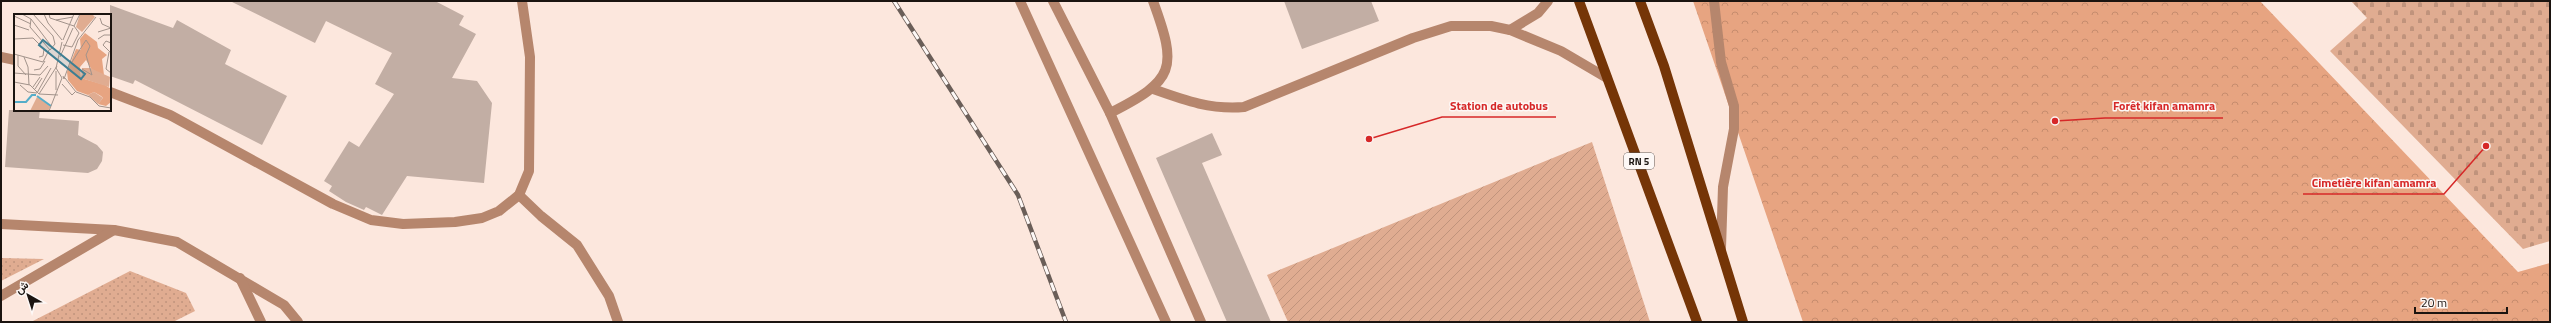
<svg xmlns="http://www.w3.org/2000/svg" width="2551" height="323" font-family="'Titillium Web',Vazirmatn,sans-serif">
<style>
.grass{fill:url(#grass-dots)}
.forest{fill:url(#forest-crowns)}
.cemetery{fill:url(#cemetery-stones)}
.garden{fill:url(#garden-furrows)}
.building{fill:#c2aea4}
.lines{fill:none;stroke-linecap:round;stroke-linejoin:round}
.minor{stroke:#b6866d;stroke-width:10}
.major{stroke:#753507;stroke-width:10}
.rail-casing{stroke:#6a5e58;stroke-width:4.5}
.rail{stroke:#fdf8f6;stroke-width:3;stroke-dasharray:9;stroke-linecap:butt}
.labels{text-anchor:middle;stroke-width:3;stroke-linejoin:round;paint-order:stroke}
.shield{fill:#fdf8f6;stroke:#5f5855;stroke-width:1}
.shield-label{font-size:10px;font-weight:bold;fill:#1b1410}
.inset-river{fill:none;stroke:#55adc9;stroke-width:2}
.inset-road{fill:none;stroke:#a2938b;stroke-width:1}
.view{fill:#3e7e92;fill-opacity:0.15;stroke:#3e7e92;stroke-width:2}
.inset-edge{fill:none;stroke:#1b1410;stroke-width:2}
.leader{fill:none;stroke:#d62828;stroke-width:1.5}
.callout-dot{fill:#d62828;stroke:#fdf8f6;stroke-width:1.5}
.callout-label{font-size:12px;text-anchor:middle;font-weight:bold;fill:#d62828;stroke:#fdf8f6;stroke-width:3;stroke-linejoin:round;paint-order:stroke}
</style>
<defs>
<pattern id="grass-dots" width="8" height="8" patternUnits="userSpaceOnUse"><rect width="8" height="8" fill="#e0ac91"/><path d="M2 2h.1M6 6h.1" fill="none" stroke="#c0937c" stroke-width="1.8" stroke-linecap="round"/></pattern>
<pattern id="forest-crowns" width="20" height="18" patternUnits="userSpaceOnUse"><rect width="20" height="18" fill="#e7a481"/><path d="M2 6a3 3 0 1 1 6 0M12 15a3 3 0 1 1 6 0" fill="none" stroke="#c68c6e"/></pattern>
<pattern id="cemetery-stones" width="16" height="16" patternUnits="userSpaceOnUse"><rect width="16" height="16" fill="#e0ac91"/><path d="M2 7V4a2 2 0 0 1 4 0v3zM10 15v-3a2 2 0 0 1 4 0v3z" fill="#c0937c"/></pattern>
<pattern id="garden-furrows" width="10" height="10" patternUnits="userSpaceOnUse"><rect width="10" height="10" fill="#e0ac91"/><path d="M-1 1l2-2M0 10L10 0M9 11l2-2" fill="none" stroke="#c0937c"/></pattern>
</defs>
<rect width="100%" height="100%" fill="#fce7dd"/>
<g class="grass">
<path d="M 1,258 L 44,259 L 1,281 Z"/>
<path d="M 130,271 L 186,293 L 195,311 L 173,322 L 31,322 Z"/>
</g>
<path class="forest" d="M 1693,1 L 2260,1 L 2518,272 L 2550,263 L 2550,322 L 1803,322 Z"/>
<path class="cemetery" d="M 2351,1 L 2550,1 L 2550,241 L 2523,249 L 2330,51 L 2367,18 Z"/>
<path class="garden" d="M 1592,142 L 1650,322 L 1288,322 L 1267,275 Z"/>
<g class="building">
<path d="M 230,1 L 435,1 L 464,16 L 459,25 L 476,34 L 452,78 L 477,81 L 492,103 L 484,183 L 407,176 L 382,215 L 366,207 L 364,210 L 346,202 L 329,191 L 332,186 L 324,181 L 349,141 L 359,147 L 394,94 L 375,84 L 392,53 L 326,21 L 315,43 Z"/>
<path d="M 1284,1 L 1371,1 L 1379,21 L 1302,49 Z"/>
<path d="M 110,5 L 173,28 L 177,20 L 231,50 L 225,64 L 287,96 L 262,145 L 135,80 L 133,84 L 110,76 Z"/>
<path d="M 9,110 L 40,110 L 39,118 L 79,121 L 78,135 L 97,145 L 103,152 L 102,161 L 97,169 L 88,173 L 5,167 Z"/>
<path d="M 1212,133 L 1222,155 L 1202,163 L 1271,322 L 1227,322 L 1156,158 Z"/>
</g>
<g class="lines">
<g class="minor">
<path d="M 1020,1 L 1166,322"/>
<path d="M 1053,1 L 1110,113 L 1201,322"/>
<path d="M 1714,1 L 1721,62 L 1734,106 L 1734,129 L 1723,187 L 1721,248"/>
<path d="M 1510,30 L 1538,13 L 1548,1"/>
<path d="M 1,57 L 15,60"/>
<path d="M 1153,89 C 1184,100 1211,110 1244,107 L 1413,38 L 1451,26 L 1491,26 L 1510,30 L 1561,51 L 1607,78"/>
<path d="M 110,92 L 170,115 L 333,204 L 371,220 L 403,224 L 455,222 L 482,218 L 499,211 L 519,195 L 529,171 L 530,57 L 522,1"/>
<path d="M 1110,113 C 1175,80 1178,69 1153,1"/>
<path d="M 519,195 L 541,216 L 577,245 L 609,296 L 618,322"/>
<path d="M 1,224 L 114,230 L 177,242 L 284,305 L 298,322"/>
<path d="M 240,278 L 261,322"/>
<path d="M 1,296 L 114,230"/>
</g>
<g class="major">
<path d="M 1579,1 L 1697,322"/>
<path d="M 1640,1 L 1664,66 L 1743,322"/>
</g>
<defs>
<path id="rail" d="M 894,1 L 1018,195 L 1066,322"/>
</defs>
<use href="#rail" class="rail-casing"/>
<use href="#rail" class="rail"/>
</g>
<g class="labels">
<rect class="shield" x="1624" y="153" width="30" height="16" rx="3"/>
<g class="shield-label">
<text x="1639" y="165">RN 5</text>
</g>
</g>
<g transform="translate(14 14)">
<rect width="97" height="97" fill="#fce7dd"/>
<path d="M 23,83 L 37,92 L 34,97 L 16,97 Z" fill="#e0ac91"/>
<path d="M 71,19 L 83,28 L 84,34 L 93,41 L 88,45 L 90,61 L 78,56 L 72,46 L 66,53 L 67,64 L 91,71 L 97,75 L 97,88 L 92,92 L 84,90 L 89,84 L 87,82 L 80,78 L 74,81 L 63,77 L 54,66 L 53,58 L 62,35 L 67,36 L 66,25 Z" fill="#e7a481"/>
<path d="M 68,54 L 76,54 L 96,63 L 95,73 L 67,64 ZM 80,78 L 89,84 L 84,90 L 74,81 Z" fill="#e0ac91"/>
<path d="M 66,0 L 78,0 L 81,3 L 68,18 L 62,13 Z" fill="#e0ac91"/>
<path class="inset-river" d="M 23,82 L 37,92M 0,88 L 12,88 L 18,81 L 22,81"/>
<path class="inset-road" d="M 8,0 L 17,5 L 38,33M 30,0 L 34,9 L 48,26M 35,0 L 36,4 L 60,12 L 65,19 L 58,33 L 49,31M 0,2 L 17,10M 86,4 L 88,10 L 97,14M 17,5 L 16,13 L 36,36 L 41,30 L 39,22 L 19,0M 42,6 L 59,3M 0,11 L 15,16M 60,12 L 66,0M 84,18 L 97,14M 0,25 L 19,24 L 30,35 L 29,42 L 25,43M 84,25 L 90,21 L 97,21M 49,26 L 60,0M 48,28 L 42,54 L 48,64M 97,29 L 92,27 L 89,31 L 97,39M 95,38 L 92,55 L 97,59M 0,40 L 29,48 L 35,36M 4,41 L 4,52 L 12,61M 10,43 L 14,53 L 15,71M 46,43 L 59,14M 58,48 L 72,26 L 76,32 L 72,41 L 78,61 L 68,55M 43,52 L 25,80 L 44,81M 20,56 L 26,55 L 31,47M 42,57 L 42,76M 0,59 L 26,61 L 34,52M 49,62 L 50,65 L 64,26 L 82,3M 51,64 L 62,78 L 76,83 L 85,92 L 97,94M 0,68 L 16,71 L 25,80M 48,70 L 58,81 L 61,78M 6,71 L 14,78 L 23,79 L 37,54M 19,73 L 26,63M 21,75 L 28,64M 35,97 L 48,64"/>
<path class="view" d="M 29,26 L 71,60 L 67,65 L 25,31 Z"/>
<rect width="97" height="97" class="inset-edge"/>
</g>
<path class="leader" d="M1369 139L1442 117H1556M2055 121L2105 118H2223M2486 146L2444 194H2303"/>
<g class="callout-dot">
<circle cx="1369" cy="139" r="4"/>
<circle cx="2055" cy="121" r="4"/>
<circle cx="2486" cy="146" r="4"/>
</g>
<g class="callout-label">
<text x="1499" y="110">Station de autobus</text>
<text x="2164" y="110">Forêt kifan amamra</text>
<text x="2374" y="187">Cimetière kifan amamra</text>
</g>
<rect width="2551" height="323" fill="none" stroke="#1b1410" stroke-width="4"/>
<g transform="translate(28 295) rotate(321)" stroke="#fdf8f6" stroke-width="3" paint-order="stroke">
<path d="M0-3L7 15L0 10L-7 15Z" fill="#1b1410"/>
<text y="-6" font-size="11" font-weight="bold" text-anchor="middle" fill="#1b1410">ش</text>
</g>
<path d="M2415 307v6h92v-6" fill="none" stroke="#1b1410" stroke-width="2"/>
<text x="2421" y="307" font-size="12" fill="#1b1410" stroke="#fdf8f6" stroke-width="3" paint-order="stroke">20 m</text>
</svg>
